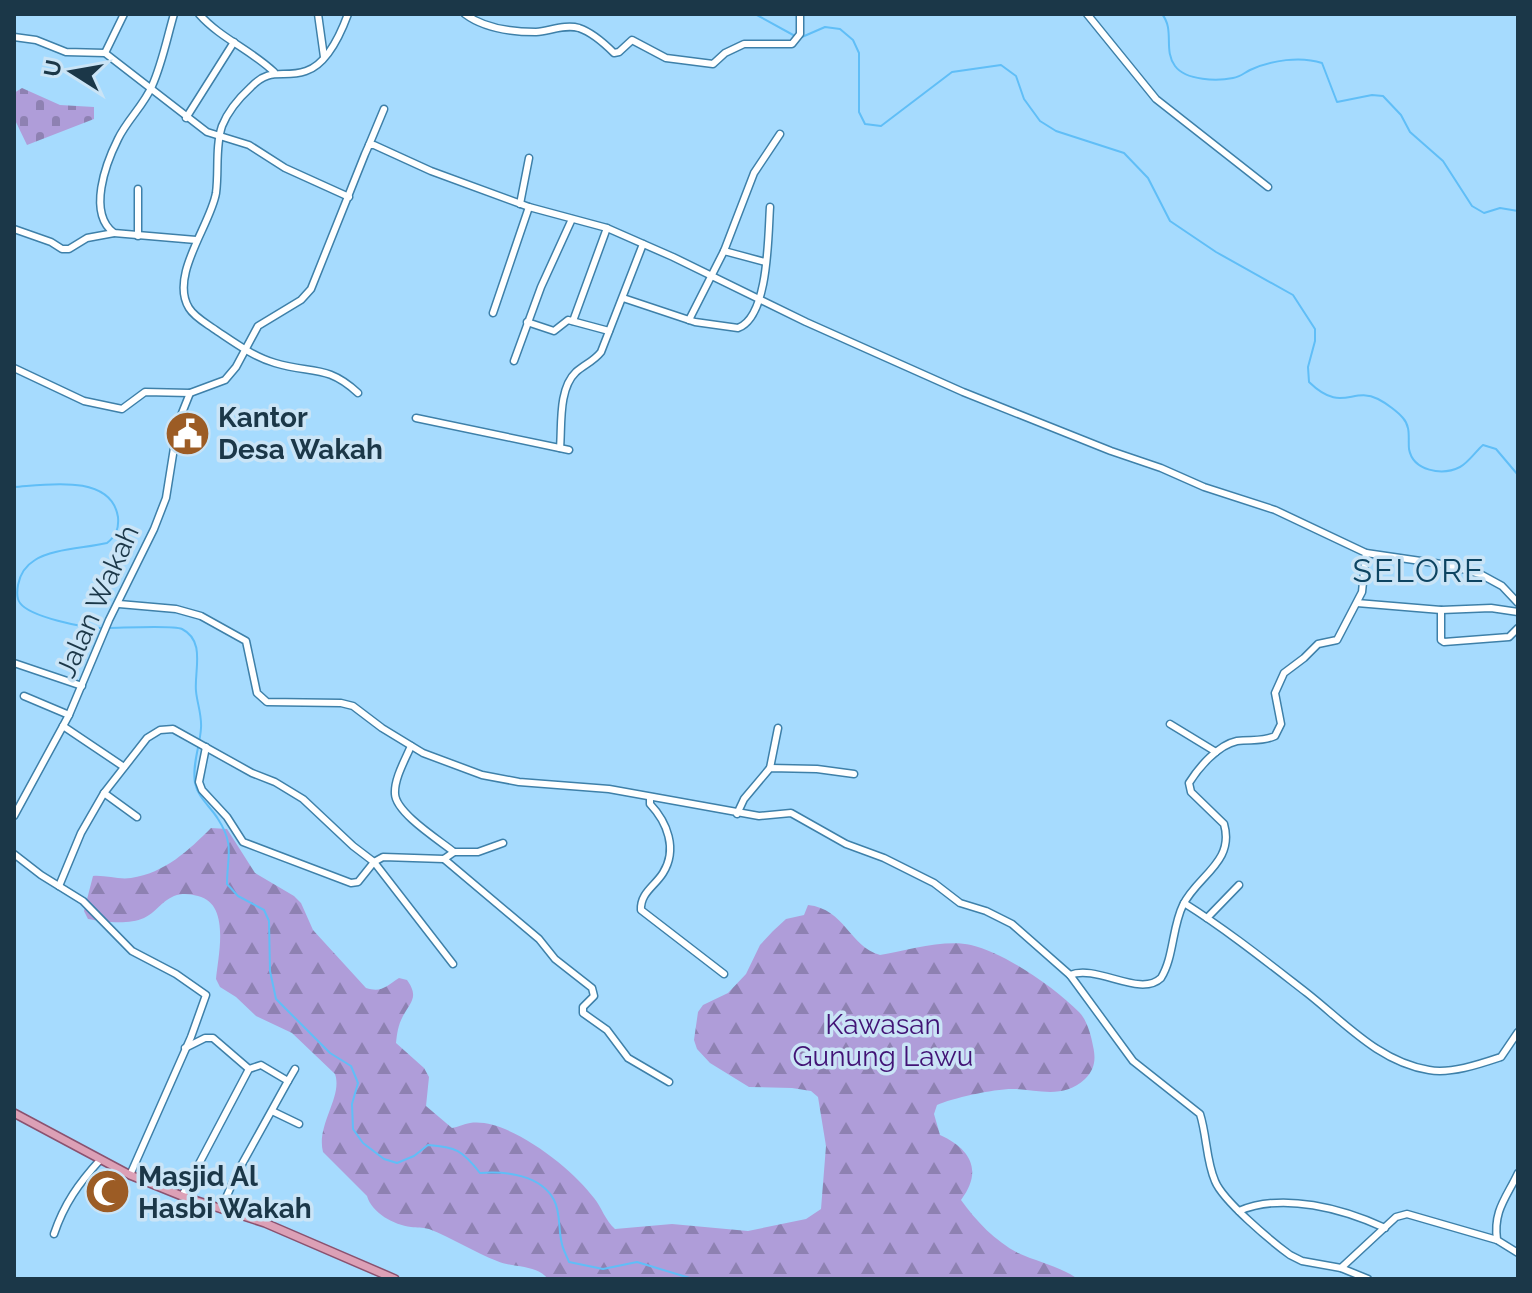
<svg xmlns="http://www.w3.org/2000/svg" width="1532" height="1293" font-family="Raleway,sans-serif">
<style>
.forest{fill:url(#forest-firs)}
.cemetery{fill:url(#cemetery-stones)}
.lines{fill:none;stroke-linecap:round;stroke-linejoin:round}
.stream{stroke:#60bef7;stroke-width:2}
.minor-casing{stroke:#3e80a9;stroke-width:9}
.major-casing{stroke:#8a5270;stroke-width:10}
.minor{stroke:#fff;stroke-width:6}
.major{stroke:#dca0b6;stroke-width:7}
.labels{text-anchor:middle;stroke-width:7;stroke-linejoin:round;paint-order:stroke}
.poi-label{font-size:28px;font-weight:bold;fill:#1b3748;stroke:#cae4f6;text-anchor:start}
.street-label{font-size:28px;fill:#1b3748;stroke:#cae4f6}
.park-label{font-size:28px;fill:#411375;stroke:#cae4f6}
.quarter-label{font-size:32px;letter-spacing:2px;fill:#0d4461;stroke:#cae4f6}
</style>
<defs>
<pattern id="forest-firs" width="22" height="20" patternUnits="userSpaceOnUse" patternTransform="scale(2)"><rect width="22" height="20" fill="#af9dd9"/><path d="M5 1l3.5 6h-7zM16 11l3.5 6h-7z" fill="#8e81b2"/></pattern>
<pattern id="cemetery-stones" width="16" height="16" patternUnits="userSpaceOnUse" patternTransform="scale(2)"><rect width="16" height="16" fill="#af9dd9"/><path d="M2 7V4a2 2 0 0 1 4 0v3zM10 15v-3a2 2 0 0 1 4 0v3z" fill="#8e81b2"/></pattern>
</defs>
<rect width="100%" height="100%" fill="#a6dbfe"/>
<path class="forest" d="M 211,828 L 227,829 L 255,873 L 294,896 L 301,903 L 313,930 L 366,988 C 382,993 386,986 399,978 L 407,980 C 419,997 411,1001 403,1016 C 398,1025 397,1034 396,1043 L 424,1068 L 429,1077 L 426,1106 L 452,1128 C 458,1127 464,1124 470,1123 C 508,1117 573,1169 594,1198 C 602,1208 605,1220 615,1229 L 672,1224 L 748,1231 L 806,1219 L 821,1209 L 826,1146 L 818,1097 L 811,1091 L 792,1088 L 749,1087 L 710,1063 L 697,1049 L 694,1040 L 698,1012 L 703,1005 L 728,993 L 746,974 L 760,945 L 773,931 L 786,919 L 804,915 L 808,905 C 845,909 849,946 880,955 C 906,951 944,939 971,945 C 1005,953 1054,987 1079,1012 C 1087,1020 1091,1035 1093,1046 C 1096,1059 1095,1069 1085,1079 C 1064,1099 1039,1090 1015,1089 C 997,1088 952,1098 937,1105 L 934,1114 L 940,1135 C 971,1149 983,1171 961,1200 C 976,1221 995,1241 1018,1253 C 1038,1262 1059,1266 1078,1279 L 548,1279 C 536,1264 513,1268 497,1261 C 474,1252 452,1238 429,1229 C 422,1227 417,1228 411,1227 C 394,1225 372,1213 367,1196 L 323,1152 C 316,1125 343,1097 335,1074 L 292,1033 L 256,1016 L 236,997 L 220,987 L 216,979 C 218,956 231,904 198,896 C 189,894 183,893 174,896 C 162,901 155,913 144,918 C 129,925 104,922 88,919 L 84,911 L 93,876 C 106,875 119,880 131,878 C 165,873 189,850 211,828 Z"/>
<path class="cemetery" d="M 22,88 L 60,105 L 94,107 L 94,119 L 27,145 L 14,118 L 14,93 Z"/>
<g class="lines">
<g class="stream">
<path d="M 755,14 L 795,36"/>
<path d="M 1162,14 C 1175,30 1163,50 1175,66 C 1186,81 1218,81 1233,78 C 1240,77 1244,73 1250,70 C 1271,60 1301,56 1322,63 L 1337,102 L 1372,95 L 1383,96 L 1401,115 L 1410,132 L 1443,161 L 1472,206 L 1484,213 L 1500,208 L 1518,211"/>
<path d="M 802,37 L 825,27 L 840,29 L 853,40 L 859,53 L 859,112 L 865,124 L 881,126 L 952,72 L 1001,65 L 1016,76 L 1024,99 L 1040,121 L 1056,131 L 1124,153 L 1148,178 L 1170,221 L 1216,252 L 1293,295 L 1315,329 L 1315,341 L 1308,367 L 1309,382 C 1342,414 1352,386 1378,399 C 1386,403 1398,412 1403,418 C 1411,427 1408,438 1409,449 C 1413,471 1442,476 1460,467 C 1468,463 1476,451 1483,445 L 1496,449 L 1518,475"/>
<path d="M 14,487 C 45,485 111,473 118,517 C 119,529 116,536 107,543 C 86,548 51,549 35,560 C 25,566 20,574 18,585 C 17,591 16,598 20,603 C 30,617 84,628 101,628"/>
<path d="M 108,628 C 122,628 173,625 182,629 C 206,641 194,671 196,691 C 197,703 202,715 201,728 C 200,746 192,764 195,783 C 198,798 211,807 218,819 C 235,845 227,857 227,884 L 238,896 L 264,910 L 269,921 L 270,971 L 276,999 L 330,1053 L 351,1066 L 358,1083 L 352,1104 L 353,1129 L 363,1143 L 384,1159 L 397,1163 L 414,1156 L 428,1145 C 456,1147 462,1150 480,1173 C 506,1171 541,1175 554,1200 C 561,1213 558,1230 562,1244 C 563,1250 567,1256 569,1262 L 603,1269 L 637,1262 L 693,1279"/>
<path d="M 752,1279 L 756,1279"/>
</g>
<defs>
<g id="minor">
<path d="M 174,14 C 167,38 162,64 152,86 C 144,105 127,120 118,139 C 106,163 87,213 114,233 L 196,240"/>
<path d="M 199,14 C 220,38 251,50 274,72"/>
<path d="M 318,14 L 324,57"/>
<path d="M 348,14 C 341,33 328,64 306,71 C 283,79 271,66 251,87 C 239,98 228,111 222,126 C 215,147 219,171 216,193 C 211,224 169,276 189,308 C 195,318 208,324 217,331 C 235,343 254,357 275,363 C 311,374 327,364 358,393"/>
<path d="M 465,14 C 485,29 511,32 536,32 C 550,31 565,24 579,28 C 591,32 605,44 614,53 L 619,52 L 632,40 L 666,58 L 713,64 L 725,53 L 744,44 L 792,44 L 800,34 L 800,14"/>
<path d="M 1087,14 L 1156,99 L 1268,187"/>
<path d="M 14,37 L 36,40 L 66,52 L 105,53 L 207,132 L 249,145 L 285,168 L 349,197"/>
<path d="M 105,53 L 124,14"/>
<path d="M 186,118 L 234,42"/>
<path d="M 369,145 L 384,109"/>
<path d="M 138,189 L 138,236"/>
<path d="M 520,204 L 529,158"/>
<path d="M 14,229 L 51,242 L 62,249 L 69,249 L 87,238 L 114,233"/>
<path d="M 724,251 L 765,262"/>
<path d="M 623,298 L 695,322 L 738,328 C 769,317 768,235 770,207"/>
<path d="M 493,313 L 529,207"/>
<path d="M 689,320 L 724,251 L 754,173 L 780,134"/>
<path d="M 573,321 L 607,228"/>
<path d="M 527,322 L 554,331 L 568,320 L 609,331"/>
<path d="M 514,361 L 541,287 L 572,219"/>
<path d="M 14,368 L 84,401 L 122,409 L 145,392 L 190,393 L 225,380 L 236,367 L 258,326 L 301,300 L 311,289 L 365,154 L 369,145 L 374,145 L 431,171 L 529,207 L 607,228 L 673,257 L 806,322 L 963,392 L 1111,451 L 1161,468 L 1204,487 L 1275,510 L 1366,553 L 1448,565 L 1480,574 L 1502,586 L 1518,603"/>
<path d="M 416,418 L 569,450"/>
<path d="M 560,448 C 562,426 558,389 576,372 C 584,365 594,361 601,352 L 643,244"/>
<path d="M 1357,603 L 1441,610 L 1491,608 L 1518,612"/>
<path d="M 119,604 L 176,609 L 201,616 L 246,641 L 257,693 L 267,702 L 341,703 L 353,706 L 382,728 L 423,753 L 482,775 L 519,782 L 609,789 L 759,816 L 791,813 L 846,844 L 884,858 L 934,883 L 960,903 L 986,911 L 1012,924 L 1070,975 L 1133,1061 L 1200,1114 C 1207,1136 1206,1160 1215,1181 C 1223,1201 1271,1241 1290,1255 L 1302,1261 L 1341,1268 L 1368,1279"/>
<path d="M 1441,610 L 1441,640 L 1444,642 L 1509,637 L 1518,628"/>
<path d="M 14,663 L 82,686"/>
<path d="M 24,696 L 69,715"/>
<path d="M 1170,724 L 1216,752"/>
<path d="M 63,726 L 124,767"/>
<path d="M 411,746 C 405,760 394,779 395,794 C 396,813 439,840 454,852"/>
<path d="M 206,747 L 199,782 L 202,790 L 227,817 L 243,842 L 351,883 L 358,882 L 374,862 L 383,857 L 444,859 L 454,852 L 478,852 L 503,843"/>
<path d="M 770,768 L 778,728"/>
<path d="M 104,793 L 137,817"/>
<path d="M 650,797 L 650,804 C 667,822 678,849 663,873 C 655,886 640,893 641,910 L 724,974"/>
<path d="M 737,814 L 744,799 L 770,768 L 817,769 L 854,774"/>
<path d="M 14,816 L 69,715 L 109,620 L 154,529 L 166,498 L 178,423 L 190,393"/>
<path d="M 14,854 L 41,875 L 83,901 L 132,951 L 176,974 L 206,995 L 191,1037 L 130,1175"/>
<path d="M 444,859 L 539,939 L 555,959 L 592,988 L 594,996 L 583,1007 L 583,1013 L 607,1030 L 628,1058 L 669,1082"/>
<path d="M 59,886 L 81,833 L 104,793 L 147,738 L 160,730 L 173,729 L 252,773 L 275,782 L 303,799 L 353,846 L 374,862 L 453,964"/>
<path d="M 1184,903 C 1227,930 1267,962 1307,993 C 1344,1022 1379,1062 1429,1070 C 1451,1074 1480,1064 1501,1057 L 1518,1032"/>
<path d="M 1207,918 L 1239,885"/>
<path d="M 1070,975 C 1097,964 1140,998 1161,978 C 1174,957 1172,927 1183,905 C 1197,876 1235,862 1224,824 L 1191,792 L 1189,783 C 1199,767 1218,745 1237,741 C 1251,739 1262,742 1275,736 L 1281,724 L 1275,693 L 1284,673 L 1304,658 L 1318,644 L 1337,640 L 1362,592 L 1366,553"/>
<path d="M 185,1048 L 205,1038 L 213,1038 L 249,1069"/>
<path d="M 288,1081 L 295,1069"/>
<path d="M 272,1111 L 299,1124"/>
<path d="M 1518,1173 C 1507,1197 1493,1210 1497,1240 L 1518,1253"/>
<path d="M 182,1196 L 249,1069 L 261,1065 L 288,1081 L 237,1173 L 221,1209"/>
<path d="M 1239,1211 C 1283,1192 1344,1209 1385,1228"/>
<path d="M 54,1234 C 64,1204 79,1183 100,1160"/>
<path d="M 1341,1268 L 1396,1217 L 1407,1214 L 1497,1240"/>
</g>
<path id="major" d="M 14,1113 L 130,1175 L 182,1196 L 265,1223 L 395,1279"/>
</defs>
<use href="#minor" class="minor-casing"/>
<use href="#major" class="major-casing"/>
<use href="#minor" class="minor"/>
<use href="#major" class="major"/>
</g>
<defs>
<symbol id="civic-disc" viewBox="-11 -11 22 22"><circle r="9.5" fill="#9c5c25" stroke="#cae4f6"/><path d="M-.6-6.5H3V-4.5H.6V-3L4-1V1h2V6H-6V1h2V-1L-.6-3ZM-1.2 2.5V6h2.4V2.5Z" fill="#fff"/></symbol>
<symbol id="mosque-disc" viewBox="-11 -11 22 22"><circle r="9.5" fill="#9c5c25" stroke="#cae4f6"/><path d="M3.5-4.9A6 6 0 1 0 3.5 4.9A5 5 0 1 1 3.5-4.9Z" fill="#fff"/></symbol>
</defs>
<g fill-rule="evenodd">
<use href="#civic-disc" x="162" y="408" width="51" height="51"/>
<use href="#mosque-disc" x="82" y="1166" width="51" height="51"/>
</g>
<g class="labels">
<g class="poi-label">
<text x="218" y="427">Kantor<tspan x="218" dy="32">Desa Wakah</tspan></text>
<text x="138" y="1186">Masjid Al<tspan x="138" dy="32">Hasbi Wakah</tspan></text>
</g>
<g class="street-label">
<text transform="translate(97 601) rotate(-66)" y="10">Jalan Wakah</text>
</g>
<g class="park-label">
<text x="883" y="1034">Kawasan<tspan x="883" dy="32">Gunung Lawu</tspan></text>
</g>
<g class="quarter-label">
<text x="1419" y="582">SELORE</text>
</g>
</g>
<rect width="1532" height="1293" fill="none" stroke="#1b3748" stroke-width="32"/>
<g transform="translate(72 72) rotate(281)" stroke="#cae4f6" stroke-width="6" paint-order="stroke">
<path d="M0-6L14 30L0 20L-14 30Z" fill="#1b3748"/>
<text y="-12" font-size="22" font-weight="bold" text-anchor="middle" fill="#1b3748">U</text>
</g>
</svg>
